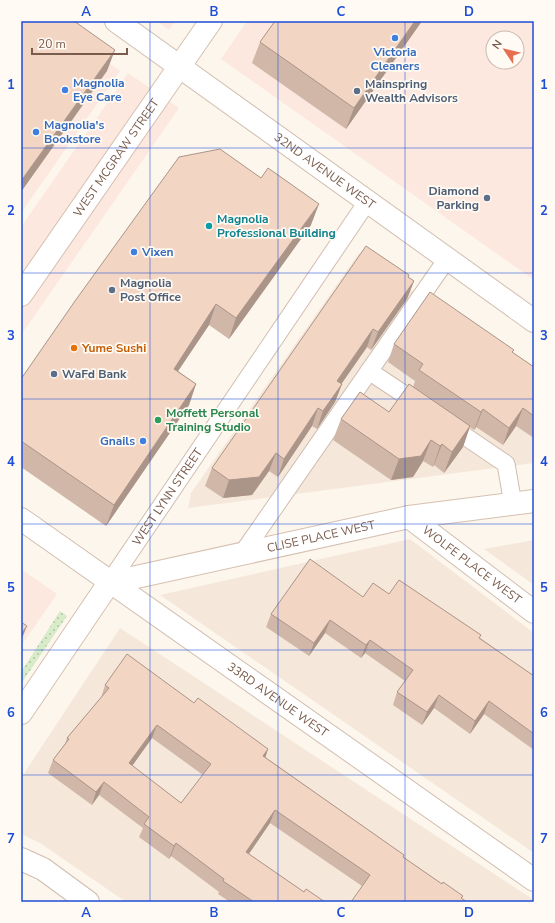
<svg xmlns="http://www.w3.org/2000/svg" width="555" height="923" font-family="'Nunito Sans',sans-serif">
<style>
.residential{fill:#f5e8da}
.commercial{fill:#fde8e0;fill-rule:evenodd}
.grass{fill:url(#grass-dots)}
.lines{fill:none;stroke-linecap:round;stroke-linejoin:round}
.service-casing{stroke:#d1beb0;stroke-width:19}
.minor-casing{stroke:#d1beb0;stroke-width:24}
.tertiary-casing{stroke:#d1beb0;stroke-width:24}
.secondary-casing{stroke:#d6c0b0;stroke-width:24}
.service{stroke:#fff;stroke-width:17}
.minor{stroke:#fff;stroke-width:22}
.tertiary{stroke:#fff;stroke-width:22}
.secondary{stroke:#fff;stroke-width:22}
.wall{fill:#d1b7a8;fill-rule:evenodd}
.shaded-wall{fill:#aa9588}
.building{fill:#f3d5c3;stroke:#aa9588;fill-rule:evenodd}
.grid{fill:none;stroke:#1d4ed8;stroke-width:1;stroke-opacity:0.55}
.shop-dot{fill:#3f7fe0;stroke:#fffaf3;stroke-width:1.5}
.service-dot{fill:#5c6f8a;stroke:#fffaf3;stroke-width:1.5}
.culture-dot{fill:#0f9aa8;stroke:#fffaf3;stroke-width:1.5}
.food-dot{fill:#e8710a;stroke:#fffaf3;stroke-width:1.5}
.leisure-dot{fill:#2e9e5b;stroke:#fffaf3;stroke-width:1.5}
.labels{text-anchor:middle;stroke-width:3.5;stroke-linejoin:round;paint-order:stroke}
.shop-label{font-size:12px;font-weight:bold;fill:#366cbe;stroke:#fffaf3;text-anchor:start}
.service-label{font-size:12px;font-weight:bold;fill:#4e5e75;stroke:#fffaf3;text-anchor:start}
.street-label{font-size:12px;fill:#7a5c4d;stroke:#fffaf3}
.culture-label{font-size:12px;font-weight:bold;fill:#0d838f;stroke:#fffaf3;text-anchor:start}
.food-label{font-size:12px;font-weight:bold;fill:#c56008;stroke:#fffaf3;text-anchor:start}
.leisure-label{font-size:12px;font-weight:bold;fill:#27864d;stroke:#fffaf3;text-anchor:start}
.neatline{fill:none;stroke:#1d4ed8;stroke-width:1.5}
.grid-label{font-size:13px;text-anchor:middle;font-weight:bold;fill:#1d4ed8}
</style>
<defs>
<pattern id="grass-dots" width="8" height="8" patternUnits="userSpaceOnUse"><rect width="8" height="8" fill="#d8ecc9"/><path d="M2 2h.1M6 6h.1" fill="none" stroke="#b4c2a5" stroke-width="1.8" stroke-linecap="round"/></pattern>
</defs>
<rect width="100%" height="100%" fill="#fdf6ec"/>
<g class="residential">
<path d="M 359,253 L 534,377 L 534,463 L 188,508 L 191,493 Z"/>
<path d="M 410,539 L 534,633 L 534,853 L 160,595 Z"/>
<path d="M 534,540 L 534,585 L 484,549 Z"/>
<path d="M 120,628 L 534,900 L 534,902 L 126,902 L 40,843 L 21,834 L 21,778 Z"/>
</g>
<g class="commercial">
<path d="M 21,21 L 48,21 L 120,71 L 21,213 Z"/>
<path d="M 157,21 L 175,21 L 169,30 Z"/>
<path d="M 247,21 L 534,21 L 534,280 L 221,59 ZM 493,38 L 517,38 L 517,62 L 493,62 Z"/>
<path d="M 128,73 L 179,108 L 21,335 L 21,227 Z"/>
<path d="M 21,569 L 57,594 L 21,646 Z"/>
</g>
<path class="grass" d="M 60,611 L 67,616 L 21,684 L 21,672 Z"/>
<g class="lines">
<defs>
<g id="service">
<path d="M 369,371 L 420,405"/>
<path d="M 447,424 L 506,464 L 513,504"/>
<path d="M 242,554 L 447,259"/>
<path id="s1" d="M 109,583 L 367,202"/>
</g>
<g id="minor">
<path id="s2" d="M 409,517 L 534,612"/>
<path id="s3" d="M 21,519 L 534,880"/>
<path d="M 21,859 L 43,869 L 88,902"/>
</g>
<g id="tertiary">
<path id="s4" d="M 116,21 L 534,321"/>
</g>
<g id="secondary">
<path id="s5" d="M 21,295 L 211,21"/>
<path id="s6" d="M 21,713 L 109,583 L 409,517 L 534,501"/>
</g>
</defs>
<use href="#service" class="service-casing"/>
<use href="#minor" class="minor-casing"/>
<use href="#tertiary" class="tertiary-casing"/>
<use href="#secondary" class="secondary-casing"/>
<use href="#service" class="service"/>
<use href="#minor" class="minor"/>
<use href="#tertiary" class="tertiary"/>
<use href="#secondary" class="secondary"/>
</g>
<g class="wall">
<path d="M 275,21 L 422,21 L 346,129 L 252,63 L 260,42 Z"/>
<path d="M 311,225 L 229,339 L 209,325 L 178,371 L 196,384 L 189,405 L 106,526 L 21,467 L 21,379 Z"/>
<path d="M 409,275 L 408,277 L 414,281 L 407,299 L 371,350 L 367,347 L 341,384 L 342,384 L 335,402 L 317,429 L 312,426 L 278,477 L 269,471 L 252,495 L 223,498 L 205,486 L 212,468 Z"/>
<path d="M 394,344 L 513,353 L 534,367 L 534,438 L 516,426 L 503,445 L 476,427 L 474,430 L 470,427 L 463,447 L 444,473 L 434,465 L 433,467 L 423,461 L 413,477 L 391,480 L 333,440 L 341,419 L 389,412 L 413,387 L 415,381 L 388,362 Z"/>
<path d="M 389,594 L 480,638 L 534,676 L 534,750 L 484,714 L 470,734 L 434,708 L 422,725 L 393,705 L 397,692 L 405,681 L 365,653 L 361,658 L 325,633 L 309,656 L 266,627 L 271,614 L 363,597 Z"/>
<path d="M 105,685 L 194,703 L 268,749 L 265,757 L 404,855 L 403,857 L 442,884 L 463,896 L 462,898 L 362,886 L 270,823 L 249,854 L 304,892 L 325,902 L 230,902 L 218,894 L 219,892 L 171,856 L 169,859 L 139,837 L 143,828 L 99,795 L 92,805 L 48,773 L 53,760 L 65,744 L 67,738 L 101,698 ZM 152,738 L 203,775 L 181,803 L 132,766 Z"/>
</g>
<g class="shaded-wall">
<path d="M 415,21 L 422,21 L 346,129 L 354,108 Z"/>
<path d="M 115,50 L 107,71 L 21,192 L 21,181 Z"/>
<path d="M 319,204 L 311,225 L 229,339 L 236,318 Z"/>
<path d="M 414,281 L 407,299 L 371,350 L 378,332 Z"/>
<path d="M 216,304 L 209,325 L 166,389 L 174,369 Z"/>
<path d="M 373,329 L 367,347 L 331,399 L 337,381 Z"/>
<path d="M 196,384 L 189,405 L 106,526 L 114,505 Z"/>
<path d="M 342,384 L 335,402 L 317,429 L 323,411 Z"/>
<path d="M 318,408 L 312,426 L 278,477 L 284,459 Z"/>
<path d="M 523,408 L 516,426 L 503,445 L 509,428 Z"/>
<path d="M 483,409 L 476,427 L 474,430 L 481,412 Z"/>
<path d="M 470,426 L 463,447 L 444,473 L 452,452 Z"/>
<path d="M 431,440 L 423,461 L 413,477 L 391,480 L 399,459 Z"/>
<path d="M 442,444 L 434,465 L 433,467 L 440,446 Z"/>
<path d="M 276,453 L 269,471 L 252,495 L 223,498 L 229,480 Z"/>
<path d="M 330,620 L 325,633 L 309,656 L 314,643 Z"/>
<path d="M 27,626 L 21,641 L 21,634 Z"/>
<path d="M 370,640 L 365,653 L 361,658 L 366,645 Z"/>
<path d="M 439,695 L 434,708 L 422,725 L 427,712 Z"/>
<path d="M 489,701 L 484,714 L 470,734 L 475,721 Z"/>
<path d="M 157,725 L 152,738 L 125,776 L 129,763 Z"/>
<path d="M 268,749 L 264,762 L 263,756 Z"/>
<path d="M 104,782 L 99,795 L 92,805 L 96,792 Z"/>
<path d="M 275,810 L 270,823 L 241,865 L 246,852 Z"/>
<path d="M 176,843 L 171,856 L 169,859 L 174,846 Z"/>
</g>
<g class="building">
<path d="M 21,21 L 74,21 L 115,50 L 21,181 Z"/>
<path d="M 275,21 L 415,21 L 354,108 L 260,42 Z"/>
<path d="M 220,149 L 261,178 L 268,168 L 319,204 L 236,318 L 216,304 L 174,369 L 196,384 L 114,505 L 21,441 L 21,379 L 75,301 L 179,157 Z"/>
<path d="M 366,246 L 409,275 L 408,277 L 414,281 L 378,332 L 373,329 L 337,381 L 342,384 L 323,411 L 318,408 L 284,459 L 276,453 L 259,477 L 229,480 L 212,468 Z"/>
<path d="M 430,292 L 514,350 L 512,352 L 534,367 L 534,416 L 523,408 L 509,428 L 483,409 L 481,412 L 419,370 L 423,364 L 394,344 Z"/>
<path d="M 409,384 L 470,426 L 452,452 L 442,444 L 440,446 L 431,440 L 421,456 L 399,459 L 341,419 L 360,392 L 389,412 Z"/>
<path d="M 310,559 L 363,597 L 373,583 L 389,594 L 399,580 L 481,635 L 479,638 L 534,676 L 534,734 L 489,701 L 475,721 L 439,695 L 427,712 L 397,692 L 413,670 L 370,640 L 366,645 L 330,620 L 314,643 L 271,614 Z"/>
<path d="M 21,622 L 27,626 L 21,634 Z"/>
<path d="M 127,654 L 194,703 L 198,698 L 268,749 L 263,756 L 404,855 L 403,857 L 442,884 L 443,882 L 463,896 L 461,898 L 467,902 L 351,902 L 370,875 L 275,810 L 246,852 L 304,892 L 306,889 L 325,902 L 254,902 L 223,881 L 224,879 L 176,843 L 174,846 L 144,824 L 149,817 L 104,782 L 96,792 L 53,760 L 69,739 L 67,738 L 109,688 L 105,685 ZM 157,725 L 211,764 L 181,803 L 129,763 Z"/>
</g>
<path class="grid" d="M 150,21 L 150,902M 278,21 L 278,902M 405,21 L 405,902M 21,148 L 534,148M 21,273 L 534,273M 21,399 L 534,399M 21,524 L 534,524M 21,650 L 534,650M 21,775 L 534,775"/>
<g class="shop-dot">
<circle cx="395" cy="38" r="4"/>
<circle cx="65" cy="90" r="4"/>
<circle cx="36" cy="132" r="4"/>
<circle cx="134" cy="252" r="4"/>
<circle cx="143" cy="441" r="4"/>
</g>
<g class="service-dot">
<circle cx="357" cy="91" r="4"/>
<circle cx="487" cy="198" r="4"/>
<circle cx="112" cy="290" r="4"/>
<circle cx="54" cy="374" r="4"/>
</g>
<circle class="culture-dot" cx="209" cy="226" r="4"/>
<circle class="food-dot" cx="74" cy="348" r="4"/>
<circle class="leisure-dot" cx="158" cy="420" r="4"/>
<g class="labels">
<g class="shop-label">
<text x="395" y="56" text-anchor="middle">Victoria<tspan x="395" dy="14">Cleaners</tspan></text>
<text x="73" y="87">Magnolia<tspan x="73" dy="14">Eye Care</tspan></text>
<text x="44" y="129">Magnolia's<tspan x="44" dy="14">Bookstore</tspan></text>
<text x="142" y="256">Vixen</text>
<text x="135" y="445" text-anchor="end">Gnails</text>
</g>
<g class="service-label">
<text x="365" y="88">Mainspring<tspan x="365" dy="14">Wealth Advisors</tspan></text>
<text x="479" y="195" text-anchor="end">Diamond<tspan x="479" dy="14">Parking</tspan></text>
<text x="120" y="287">Magnolia<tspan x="120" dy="14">Post Office</tspan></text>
<text x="62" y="378">WaFd Bank</text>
</g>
<g class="street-label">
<text dy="4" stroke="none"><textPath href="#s5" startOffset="167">WEST MCGRAW STREET</textPath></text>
<text dy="4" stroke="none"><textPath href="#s4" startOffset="257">32ND AVENUE WEST</textPath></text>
<text dy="4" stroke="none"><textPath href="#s1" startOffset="104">WEST LYNN STREET</textPath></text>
<text dy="4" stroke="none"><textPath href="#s6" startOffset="374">CLISE PLACE WEST</textPath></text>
<text dy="4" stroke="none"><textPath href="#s2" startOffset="79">WOLFE PLACE WEST</textPath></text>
<text dy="4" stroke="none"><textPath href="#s3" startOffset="314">33RD AVENUE WEST</textPath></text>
</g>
<g class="culture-label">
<text x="217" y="223">Magnolia<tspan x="217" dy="14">Professional Building</tspan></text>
</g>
<g class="food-label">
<text x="82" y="352">Yume Sushi</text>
</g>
<g class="leisure-label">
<text x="166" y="417">Moffett Personal<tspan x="166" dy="14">Training Studio</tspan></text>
</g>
</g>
<rect width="555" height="923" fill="none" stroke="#fffaf3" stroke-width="44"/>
<g transform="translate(505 50) rotate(305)"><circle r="19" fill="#fffaf3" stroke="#cabbb1"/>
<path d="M0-3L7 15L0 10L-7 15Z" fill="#e76f51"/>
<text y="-6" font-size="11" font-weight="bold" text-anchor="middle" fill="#7a5c4d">N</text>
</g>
<path d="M32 48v6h95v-6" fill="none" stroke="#7a5c4d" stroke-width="2"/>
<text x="38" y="48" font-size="12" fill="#7a5c4d" stroke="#fffaf3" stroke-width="3" paint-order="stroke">20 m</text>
<rect x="22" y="22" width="511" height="879" class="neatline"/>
<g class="grid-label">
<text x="86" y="16">A</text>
<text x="214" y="16">B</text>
<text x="341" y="16">C</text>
<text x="469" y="16">D</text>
<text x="11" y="89">1</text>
<text x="544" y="89">1</text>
<text x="11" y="215">2</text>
<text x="544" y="215">2</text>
<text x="11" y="340">3</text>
<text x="544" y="340">3</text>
<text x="11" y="466">4</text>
<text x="544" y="466">4</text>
<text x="11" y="592">5</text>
<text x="544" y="592">5</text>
<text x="11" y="717">6</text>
<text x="544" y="717">6</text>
<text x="11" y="843">7</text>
<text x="544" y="843">7</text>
<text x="86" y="917">A</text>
<text x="214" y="917">B</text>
<text x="341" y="917">C</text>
<text x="469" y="917">D</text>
</g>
</svg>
